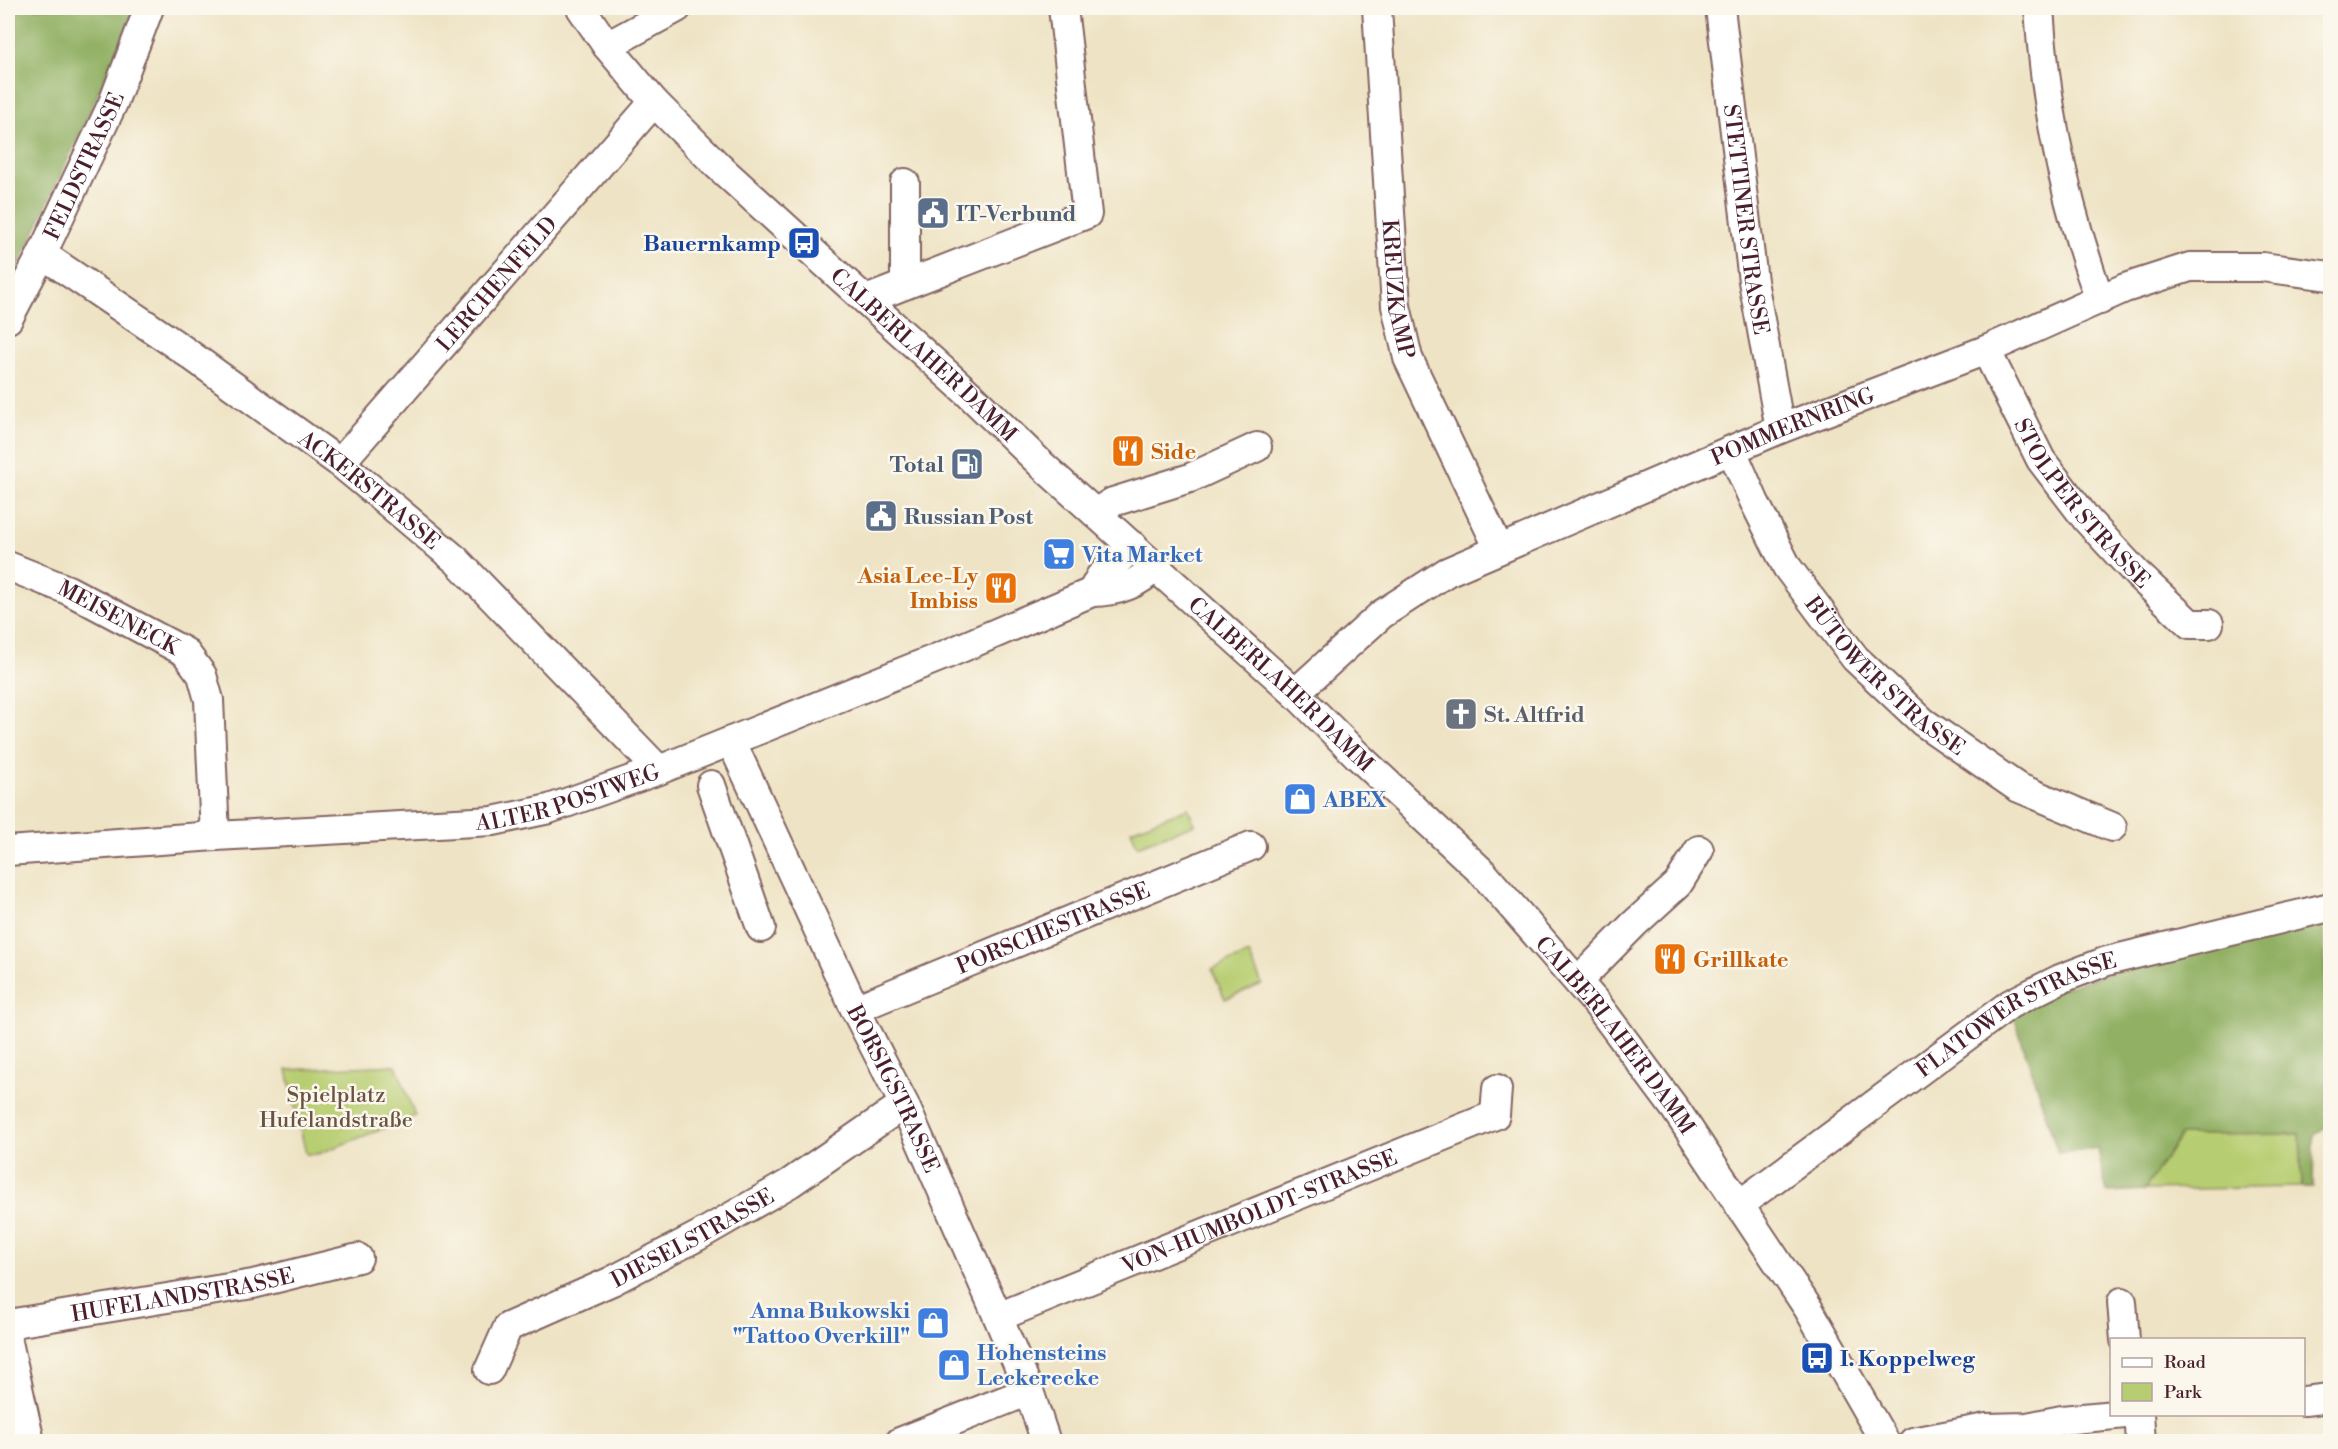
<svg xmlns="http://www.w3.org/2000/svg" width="2338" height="1449" font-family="'Libre Bodoni',serif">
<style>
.green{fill:#b7cd71;stroke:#80764e;stroke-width:1.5}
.forest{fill:#91b063;stroke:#6e6847;stroke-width:1.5}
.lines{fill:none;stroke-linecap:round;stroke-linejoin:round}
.minor-casing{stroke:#836461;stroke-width:32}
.minor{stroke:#fff;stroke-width:28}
.labels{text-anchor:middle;stroke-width:5;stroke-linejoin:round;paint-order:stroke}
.street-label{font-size:22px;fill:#4a1f2b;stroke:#fbf7ec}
.service-label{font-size:22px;font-weight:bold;fill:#4e5e75;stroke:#fbf7ec;text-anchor:start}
.transit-label{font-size:22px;font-weight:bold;fill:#164399;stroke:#fbf7ec;text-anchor:end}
.food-label{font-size:22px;font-weight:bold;fill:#c56008;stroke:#fbf7ec;text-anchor:start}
.shop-label{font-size:22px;font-weight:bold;fill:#366cbe;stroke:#fbf7ec;text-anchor:start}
.worship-label{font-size:22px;font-weight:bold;fill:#5b616d;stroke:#fbf7ec;text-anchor:start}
.park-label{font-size:22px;fill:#6b5340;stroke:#fbf7ec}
</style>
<rect width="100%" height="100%" fill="#fbf7ec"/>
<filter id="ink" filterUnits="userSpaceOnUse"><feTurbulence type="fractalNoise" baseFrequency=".0167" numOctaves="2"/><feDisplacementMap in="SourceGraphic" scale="12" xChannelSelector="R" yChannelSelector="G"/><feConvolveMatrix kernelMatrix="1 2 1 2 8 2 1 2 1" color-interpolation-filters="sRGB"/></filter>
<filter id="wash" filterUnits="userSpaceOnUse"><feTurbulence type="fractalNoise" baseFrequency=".008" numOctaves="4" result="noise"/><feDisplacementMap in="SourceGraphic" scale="24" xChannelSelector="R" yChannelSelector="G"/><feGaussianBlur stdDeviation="1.35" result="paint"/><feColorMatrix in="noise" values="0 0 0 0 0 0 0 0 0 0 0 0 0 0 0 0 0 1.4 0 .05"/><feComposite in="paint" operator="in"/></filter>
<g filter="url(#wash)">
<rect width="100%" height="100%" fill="#eee3c4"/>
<g class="green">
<path d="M 1188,808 L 1195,824 L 1137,846 L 1131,830 Z"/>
<path d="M 1249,954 L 1262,984 L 1225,999 L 1212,969 Z"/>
<path d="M 396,1065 L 415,1116 L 318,1154 L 306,1154 L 287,1070 Z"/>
<path d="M 2301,1134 L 2302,1187 L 2144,1190 L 2181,1135 Z"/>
</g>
<g class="forest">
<path d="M 8,8 L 135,8 L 92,107 L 8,289 Z"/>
<path d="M 2324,907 L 2328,1125 L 2314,1135 L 2313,1187 L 2302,1187 L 2300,1134 L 2181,1135 L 2144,1190 L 2106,1192 L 2098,1149 L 2058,1153 L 2010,1004 Z"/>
</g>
</g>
<g filter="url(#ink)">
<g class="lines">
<defs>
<g id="minor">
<path id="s1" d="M 581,8 L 607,46 L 654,102 L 718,166 L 969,394 L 1044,467 L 1295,693 L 1358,756 L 1482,872 L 1597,1004 L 1676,1110 L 1808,1308 L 1885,1442"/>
<path id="s2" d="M 1377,8 L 1396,306 L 1408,358 L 1499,549"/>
<path id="s3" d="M 1720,8 L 1753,281 L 1780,429"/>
<path d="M 2039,8 C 2045,107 2066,206 2100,300"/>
<path d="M 607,46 L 677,8"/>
<path id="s4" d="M 42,254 L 182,349 L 340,463 L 380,496 L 456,560 L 659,770"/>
<path d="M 905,284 L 905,183"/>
<path d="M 866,300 L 1087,214 L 1063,8"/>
<path id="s5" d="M 8,319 L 42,254 L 113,103 L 149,8"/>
<path id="s6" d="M 1986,350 L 2041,460 L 2087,520 L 2137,574 L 2190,624 L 2209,624"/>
<path id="s7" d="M 1732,451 L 1754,501 L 1787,567 L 1855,658 L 1923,722 L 2017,787 L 2112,827"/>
<path id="s8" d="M 340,463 L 654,102"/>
<path d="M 1095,513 L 1113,502 L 1190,478 L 1257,447"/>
<path id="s9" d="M 8,566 L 68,590 L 185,652 L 202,675 L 209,700 L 215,836"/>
<path d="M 1092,592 L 1100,577 L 1133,546"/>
<path id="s10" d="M 1295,693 L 1382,614 L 1447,572 L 1780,429 L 1986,350 L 2125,288 L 2190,267 L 2262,267 L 2330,276"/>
<path id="s11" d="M 731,741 L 855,1009 L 904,1104 L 998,1317 L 1029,1391 L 1046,1442"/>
<path d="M 711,785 L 761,928"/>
<path id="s12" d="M 8,851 L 215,836 L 493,821 L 549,809 L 659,770 L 947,654 L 1092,592 C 1117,592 1139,584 1156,566"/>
<path d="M 1578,981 L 1634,924 L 1678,884 L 1699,850"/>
<path id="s13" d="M 855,1009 L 1251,846"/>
<path id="s14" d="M 1739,1205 L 2010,1004 L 2060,979 L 2107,961 L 2330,907"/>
<path d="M 2122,1302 L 2125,1340"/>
<path id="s15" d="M 998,1317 L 1495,1115 L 1497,1089"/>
<path id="s16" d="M 8,1324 L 253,1284 L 358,1258"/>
<path d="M 8,1342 L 30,1442"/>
<path id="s17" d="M 489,1370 L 508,1327 L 612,1281 L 698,1236 L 790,1183 L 904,1104"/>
<path d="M 2304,1401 L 2330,1398"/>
<path d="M 2139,1414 L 2141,1442"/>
<path d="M 900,1442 L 1029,1391"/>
<path d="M 1913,1442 L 1986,1428 L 2027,1427 L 2062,1420 L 2125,1414"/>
</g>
</defs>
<use href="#minor" class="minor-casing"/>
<use href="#minor" class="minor"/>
</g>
</g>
<defs>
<symbol id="civic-square" viewBox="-11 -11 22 22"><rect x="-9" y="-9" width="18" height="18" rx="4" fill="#5c6f8a" stroke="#fbf7ec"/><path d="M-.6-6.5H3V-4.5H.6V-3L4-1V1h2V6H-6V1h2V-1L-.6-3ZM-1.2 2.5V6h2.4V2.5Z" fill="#fff"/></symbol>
<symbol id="bus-square" viewBox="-11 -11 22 22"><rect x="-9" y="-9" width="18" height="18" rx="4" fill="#1a4fb4" stroke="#fbf7ec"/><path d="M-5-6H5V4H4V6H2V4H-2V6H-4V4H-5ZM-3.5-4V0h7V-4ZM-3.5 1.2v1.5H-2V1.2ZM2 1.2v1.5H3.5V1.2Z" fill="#fff"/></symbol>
<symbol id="restaurant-square" viewBox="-11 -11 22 22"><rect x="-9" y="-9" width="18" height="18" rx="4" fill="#e8710a" stroke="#fbf7ec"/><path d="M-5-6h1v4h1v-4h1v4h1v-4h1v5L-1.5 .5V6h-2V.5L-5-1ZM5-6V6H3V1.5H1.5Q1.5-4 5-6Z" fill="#fff"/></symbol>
<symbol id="fuel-square" viewBox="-11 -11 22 22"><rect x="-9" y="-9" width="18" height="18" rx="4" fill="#5c6f8a" stroke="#fbf7ec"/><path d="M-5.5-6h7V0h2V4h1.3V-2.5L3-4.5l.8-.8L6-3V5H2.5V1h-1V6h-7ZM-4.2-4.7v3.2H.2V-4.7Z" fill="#fff"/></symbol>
<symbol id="supermarket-square" viewBox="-11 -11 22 22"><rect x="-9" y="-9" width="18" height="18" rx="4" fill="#3f7fe0" stroke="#fbf7ec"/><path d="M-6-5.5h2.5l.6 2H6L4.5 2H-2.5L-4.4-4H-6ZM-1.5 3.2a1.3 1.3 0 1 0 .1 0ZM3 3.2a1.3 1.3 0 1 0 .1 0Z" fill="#fff"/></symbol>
<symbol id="church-square" viewBox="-11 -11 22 22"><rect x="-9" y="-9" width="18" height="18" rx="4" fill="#6b7280" stroke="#fbf7ec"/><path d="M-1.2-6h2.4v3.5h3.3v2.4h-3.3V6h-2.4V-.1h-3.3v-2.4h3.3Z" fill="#fff"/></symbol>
<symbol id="shop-square" viewBox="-11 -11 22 22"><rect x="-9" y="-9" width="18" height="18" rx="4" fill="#3f7fe0" stroke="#fbf7ec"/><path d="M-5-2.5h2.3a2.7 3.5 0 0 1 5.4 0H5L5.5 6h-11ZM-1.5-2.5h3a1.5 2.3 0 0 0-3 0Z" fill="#fff"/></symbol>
</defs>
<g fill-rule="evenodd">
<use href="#civic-square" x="914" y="194" width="38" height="38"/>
<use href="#bus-square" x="785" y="224" width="38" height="38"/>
<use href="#restaurant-square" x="1109" y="432" width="38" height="38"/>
<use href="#fuel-square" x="948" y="445" width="38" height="38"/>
<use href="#civic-square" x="862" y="497" width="38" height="38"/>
<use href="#supermarket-square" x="1040" y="535" width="38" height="38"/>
<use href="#restaurant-square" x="982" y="569" width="38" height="38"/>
<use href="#church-square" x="1442" y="695" width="38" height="38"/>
<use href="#shop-square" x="1281" y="780" width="38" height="38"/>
<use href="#restaurant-square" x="1651" y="940" width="38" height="38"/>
<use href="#shop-square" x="914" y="1304" width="38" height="38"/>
<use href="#bus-square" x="1798" y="1339" width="38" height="38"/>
<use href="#shop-square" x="935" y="1346" width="38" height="38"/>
</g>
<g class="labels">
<g class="street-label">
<text dy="8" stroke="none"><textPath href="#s5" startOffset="171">FELDSTRASSE</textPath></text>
<text dy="8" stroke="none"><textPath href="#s3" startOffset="213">STETTINER STRASSE</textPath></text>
<text dy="8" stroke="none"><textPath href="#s8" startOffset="238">LERCHENFELD</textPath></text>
<text dy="8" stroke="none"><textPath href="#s2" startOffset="282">KREUZKAMP</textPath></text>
<text dy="8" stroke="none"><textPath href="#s1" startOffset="489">CALBERLAHER DAMM</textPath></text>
<text dy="8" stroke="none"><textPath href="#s10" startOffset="570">POMMERNRING</textPath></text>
<text dy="8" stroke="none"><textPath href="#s4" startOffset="404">ACKERSTRASSE</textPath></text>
<text dy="8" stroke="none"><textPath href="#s6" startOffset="182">STOLPER STRASSE</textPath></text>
<text dy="8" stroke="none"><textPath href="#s9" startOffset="122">MEISENECK</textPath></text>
<text dy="8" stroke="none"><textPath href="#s7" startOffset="276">BÜTOWER STRASSE</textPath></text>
<text dy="8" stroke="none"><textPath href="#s1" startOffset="975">CALBERLAHER DAMM</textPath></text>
<text dy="8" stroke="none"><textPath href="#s12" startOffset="564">ALTER POSTWEG</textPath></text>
<text dy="8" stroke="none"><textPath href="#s13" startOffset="214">PORSCHESTRASSE</textPath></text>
<text dy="8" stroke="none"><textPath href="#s14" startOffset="338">FLATOWER STRASSE</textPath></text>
<text dy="8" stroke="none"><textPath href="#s1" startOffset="1461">CALBERLAHER DAMM</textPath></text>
<text dy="8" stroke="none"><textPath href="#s11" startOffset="384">BORSIGSTRASSE</textPath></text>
<text dy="8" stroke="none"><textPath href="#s15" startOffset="282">VON-HUMBOLDT-STRASSE</textPath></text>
<text dy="8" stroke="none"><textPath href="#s17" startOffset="252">DIESELSTRASSE</textPath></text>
<text dy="8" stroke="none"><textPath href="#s16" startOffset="177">HUFELANDSTRASSE</textPath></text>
</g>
<g class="service-label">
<text x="956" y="221">IT-Verbund</text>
<text x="944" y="472" text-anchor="end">Total</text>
<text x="904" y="524">Russian Post</text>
</g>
<g class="transit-label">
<text x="781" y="251">Bauernkamp</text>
<text x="1840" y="1366" text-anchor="start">I. Koppelweg</text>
</g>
<g class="food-label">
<text x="1151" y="459">Side</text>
<text x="978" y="583" text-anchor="end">Asia Lee-Ly<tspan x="978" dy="25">Imbiss</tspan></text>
<text x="1693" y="967">Grillkate</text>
</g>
<g class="shop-label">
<text x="1082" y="562">Vita Market</text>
<text x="1323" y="807">ABEX</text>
<text x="910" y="1318" text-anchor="end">Anna Bukowski<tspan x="910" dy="25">"Tattoo Overkill"</tspan></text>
<text x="977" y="1360">Hohensteins<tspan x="977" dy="25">Leckerecke</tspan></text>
</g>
<g class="worship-label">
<text x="1484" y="722">St. Altfrid</text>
</g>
<g class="park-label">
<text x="336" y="1102">Spielplatz<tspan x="336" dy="25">Hufelandstraße</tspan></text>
</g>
</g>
<rect width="2338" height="1449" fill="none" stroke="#fbf7ec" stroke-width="30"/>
<rect x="2110" y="1338" width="195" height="78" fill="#fbf7ec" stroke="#b4a19f" stroke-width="1.5"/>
<rect x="2122" y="1358" width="30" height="9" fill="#ffffff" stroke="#b4a19f" stroke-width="1.5"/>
<text x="2164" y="1368" font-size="18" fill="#4a1f2b">Road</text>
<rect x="2122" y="1383" width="30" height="18" fill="#b7cd71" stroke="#b4a19f" stroke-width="1.5"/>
<text x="2164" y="1398" font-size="18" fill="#4a1f2b">Park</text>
</svg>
